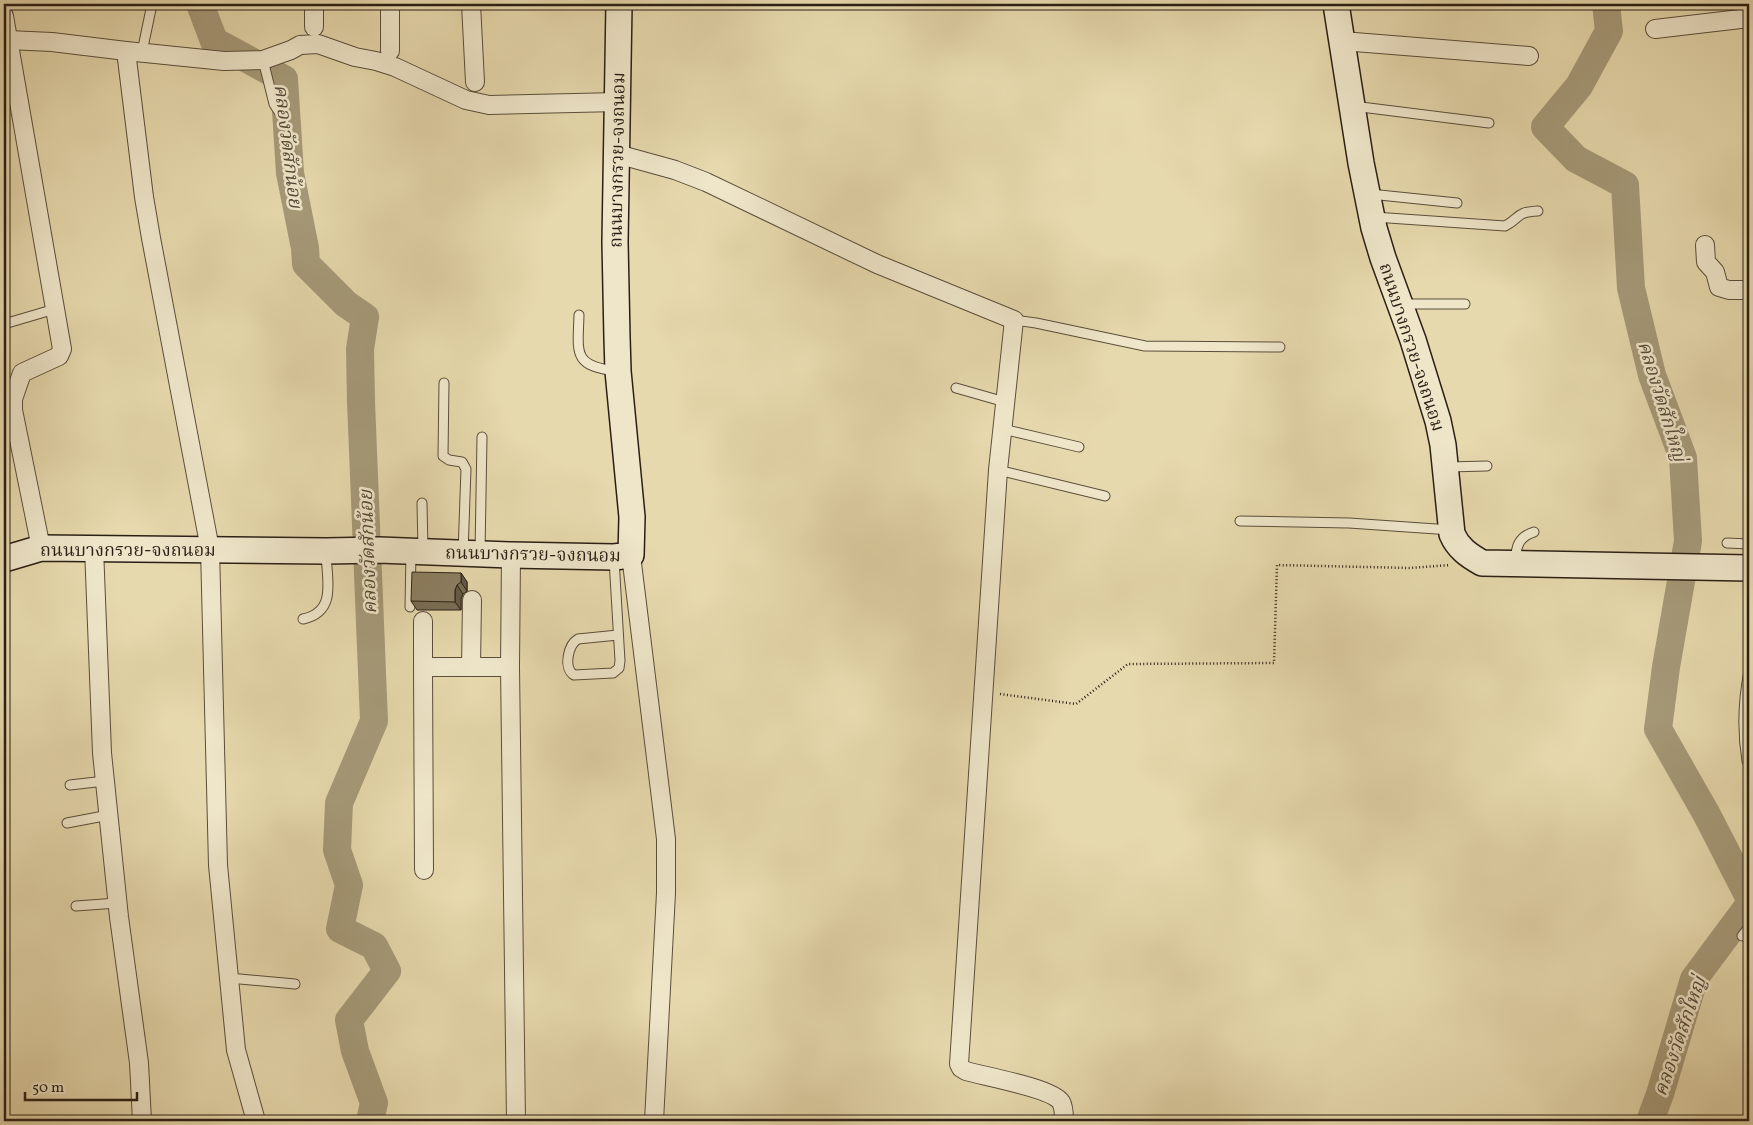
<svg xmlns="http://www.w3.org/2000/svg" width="1753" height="1125" font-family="Vollkorn,'Noto Serif Thai',serif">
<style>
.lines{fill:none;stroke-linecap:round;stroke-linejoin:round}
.river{stroke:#a69a79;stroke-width:28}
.lane-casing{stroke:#5a4e3b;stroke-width:11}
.street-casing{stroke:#5a4e3b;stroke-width:20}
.secondary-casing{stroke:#2b1f15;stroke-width:28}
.path{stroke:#2b1f15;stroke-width:2.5;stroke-dasharray:1 2.5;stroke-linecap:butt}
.lane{stroke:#efe6ca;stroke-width:9}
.street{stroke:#efe6ca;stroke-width:18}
.secondary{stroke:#efe6ca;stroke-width:25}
.wall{fill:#786e56;stroke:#2b1f15}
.shaded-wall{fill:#625a46;stroke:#2b1f15}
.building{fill:#8c8064;stroke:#2b1f15}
.labels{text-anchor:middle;stroke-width:5;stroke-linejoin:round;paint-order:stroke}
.street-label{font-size:18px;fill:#2b1f15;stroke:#efe6ca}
.water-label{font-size:19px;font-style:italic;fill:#564a38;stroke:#efe6ca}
</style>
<rect width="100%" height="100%" fill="#e6d9ad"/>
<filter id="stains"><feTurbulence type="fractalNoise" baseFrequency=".004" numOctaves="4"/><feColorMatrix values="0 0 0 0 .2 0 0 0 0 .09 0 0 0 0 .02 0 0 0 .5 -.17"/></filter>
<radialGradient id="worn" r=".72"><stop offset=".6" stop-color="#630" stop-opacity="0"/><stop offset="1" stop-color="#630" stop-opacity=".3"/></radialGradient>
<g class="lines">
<g class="river">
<path d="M 200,4 L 214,41 L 284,79 L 290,173 L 305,248 L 306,264 L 346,304 L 365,317 L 360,349 L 361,402 L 374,721 L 339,803 L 337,850 L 349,885 L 340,929 L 374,946 L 387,971 L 349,1020 L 355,1051 L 374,1103 L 370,1121"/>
<path d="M 1606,4 L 1609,31 L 1579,86 L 1545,127 L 1576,159 L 1625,185 L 1631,288 L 1652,375 L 1683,458 L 1688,541 L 1666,667 L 1658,729 L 1707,815 L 1749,897"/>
<path d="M 1650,1121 L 1660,1094 L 1694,979 L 1749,905"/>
</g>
<defs>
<g id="lane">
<path d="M 142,52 L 151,9"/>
<path d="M 263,60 L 274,104 L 281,115"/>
<path d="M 1353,106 L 1489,123"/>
<path d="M 1370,194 L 1457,203"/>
<path d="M 1374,217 L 1505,226 C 1521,218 1515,212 1538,211"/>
<path d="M 1402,304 L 1465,304"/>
<path d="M 579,315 C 578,352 572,366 616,371"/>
<path d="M 1014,320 L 1036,323 L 1145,346 L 1280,347"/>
<path d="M 4,324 L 55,309"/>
<path d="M 444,383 L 443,456 L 449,460 L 462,462 L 466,469 L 463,553"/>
<path d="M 956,388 L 1005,402"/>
<path d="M 1003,429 L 1079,447"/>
<path d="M 1448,467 L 1487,466"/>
<path d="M 998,470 L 1105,496"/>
<path d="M 422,503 L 423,550"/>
<path d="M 1240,521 L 1349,523 L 1451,530"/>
<path d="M 1727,543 L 1749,544"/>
<path d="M 480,552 L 482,437"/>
<path d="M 614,559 L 620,661 L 619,668 L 613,673 L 574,675 C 563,668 568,645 578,639 L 618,635"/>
<path d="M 1515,563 C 1516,547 1518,537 1534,532"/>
<path d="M 410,607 L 411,552"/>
<path d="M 303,619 C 337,612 327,580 326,554"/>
<path d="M 1747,761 C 1742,730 1743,701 1749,671"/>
<path d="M 70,785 L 105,781"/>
<path d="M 67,823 L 109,815"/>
<path d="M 76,906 L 117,903"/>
<path d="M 1742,936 L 1749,927"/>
<path d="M 229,978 L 295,984"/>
</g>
<g id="street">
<path d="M 471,4 L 475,82"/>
<path d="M 4,16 L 62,349 L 59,356 L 22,373 L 13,399 L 13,410 L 41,548"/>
<path d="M 314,27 L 314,4"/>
<path d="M 1655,29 L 1749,18"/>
<path d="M 8,40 L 52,42 L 126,51 L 224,61 L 263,60 L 291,50 L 300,45 L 318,44 L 355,57 L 376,61 L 395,67 L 466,100 L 489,105 L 618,102"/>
<path d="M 1342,41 L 1529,56"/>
<path d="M 126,51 L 144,197 L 151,238 L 210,549 L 218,865 L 236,1050 L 256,1121"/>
<path d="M 390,51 L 390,4"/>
<path d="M 617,154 L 675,170 L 706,182 L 877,264 L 1014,320 L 998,470 L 959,1064 L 961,1068 L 966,1071 C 983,1076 1052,1088 1061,1102 C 1064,1107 1064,1116 1064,1121"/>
<path d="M 1705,245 L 1706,262 L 1715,272 L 1719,287 L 1729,290 L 1749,290"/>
<path d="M 94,548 L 102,753 L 119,917 L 139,1063 L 142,1121"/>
<path d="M 511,555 L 510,667 L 516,1121"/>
<path d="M 631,555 L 666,839 L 666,893 L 654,1121"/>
<path d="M 423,621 L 423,667"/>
<path d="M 471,667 L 472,600"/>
<path d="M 424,870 L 423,667 L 510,667"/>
</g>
<g id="secondary">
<path d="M 1336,4 L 1361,163 L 1374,228 L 1383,258 L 1413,340 L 1438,421 L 1443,445 L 1452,534 C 1458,548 1468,555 1482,563 L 1749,568"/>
<path d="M 4,559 L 41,548 L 326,551 L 379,550 L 511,555 L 614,557 L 631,555 L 632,517 L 618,371 L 617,338 L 615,242 L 619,4"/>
</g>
</defs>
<use href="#lane" class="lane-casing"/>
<use href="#street" class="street-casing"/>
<use href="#secondary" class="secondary-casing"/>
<path class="path" d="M 1000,694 L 1076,704 L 1128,664 L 1274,663 L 1277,565 L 1410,568 L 1450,565"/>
<use href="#lane" class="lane"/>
<use href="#street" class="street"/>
<use href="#secondary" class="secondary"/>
</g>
<path class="wall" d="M 461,573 L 467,582 L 467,591 L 463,594 L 461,599 L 461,610 L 417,610 L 411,601 Z"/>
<g class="shaded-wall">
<path d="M 461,573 L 467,582 L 467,591 L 461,582 Z"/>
<path d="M 457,585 L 463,594 L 461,599 L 461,610 L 455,602 L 455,590 Z"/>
</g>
<path class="building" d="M 412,572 L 461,573 L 461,582 L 457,585 L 455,590 L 455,602 L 411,601 Z"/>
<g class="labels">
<g class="street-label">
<text transform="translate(617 160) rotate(-89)" y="6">ถนนบางกรวย-จงถนอม</text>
<text transform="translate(1412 347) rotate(72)" y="6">ถนนบางกรวย-จงถนอม</text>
<text x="128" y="556">ถนนบางกรวย-จงถนอม</text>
<text transform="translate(533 554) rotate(1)" y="6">ถนนบางกรวย-จงถนอม</text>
</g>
<g class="water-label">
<text transform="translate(289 146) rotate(83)" y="7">คลองวัดสักน้อย</text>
<text transform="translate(1663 401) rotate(73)" y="7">คลองวัดสักใหญ่</text>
<text transform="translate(367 552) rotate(-92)" y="7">คลองวัดสักน้อย</text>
<text transform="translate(1679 1036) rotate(-71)" y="7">คลองวัดสักใหญ่</text>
</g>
</g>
<rect width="1753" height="1125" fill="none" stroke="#e6d9ad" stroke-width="20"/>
<rect x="5" y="5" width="1743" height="1115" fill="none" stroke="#2b1f15" stroke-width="2.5"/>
<rect x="10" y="10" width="1733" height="1105" fill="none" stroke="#2b1f15"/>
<path d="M25 1092v8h112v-8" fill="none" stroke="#2b1f15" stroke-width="2.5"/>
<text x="32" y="1092" font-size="15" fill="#2b1f15" stroke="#efe6ca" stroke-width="4" paint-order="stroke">50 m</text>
<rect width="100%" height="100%" filter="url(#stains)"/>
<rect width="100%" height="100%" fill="url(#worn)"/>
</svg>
